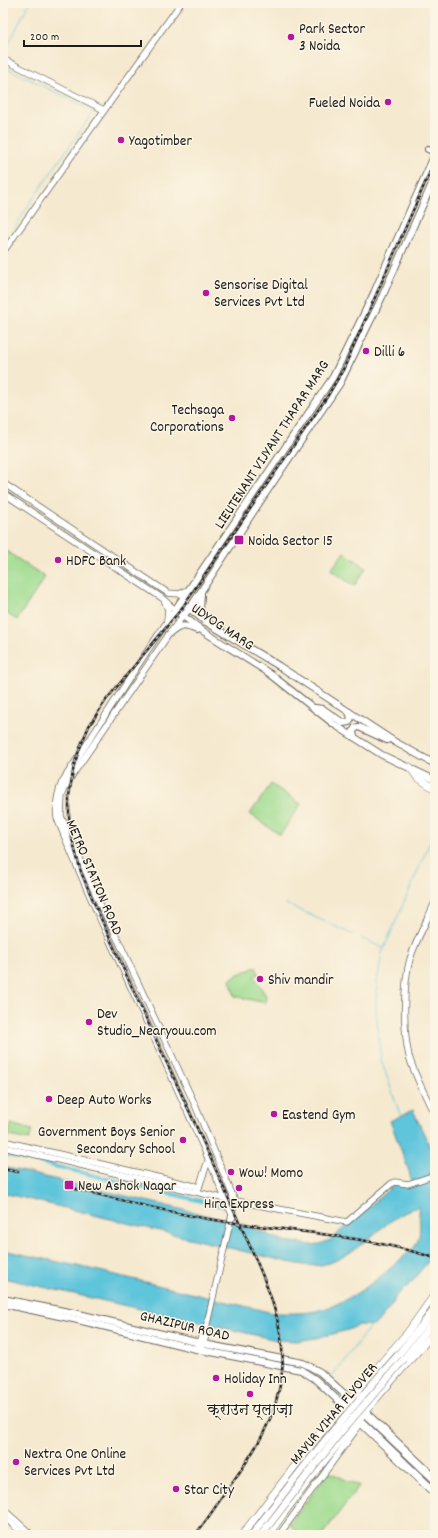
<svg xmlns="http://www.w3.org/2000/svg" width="438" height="1538" font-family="Dekko,'Playpen Sans Deva',sans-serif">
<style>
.green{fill:#9edb8f;stroke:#5d7c56}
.water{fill:#5ec5db;stroke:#3d707c}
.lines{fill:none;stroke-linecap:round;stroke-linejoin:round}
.stream{stroke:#5ec5db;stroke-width:1}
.canal{stroke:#5ec5db;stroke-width:4}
.tertiary-casing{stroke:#68645b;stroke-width:7}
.secondary-casing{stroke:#68645b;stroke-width:8}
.primary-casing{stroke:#68645b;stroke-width:8}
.trunk-casing{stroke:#68645b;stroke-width:8}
.motorway-casing{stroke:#68645b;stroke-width:10}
.tertiary{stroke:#fff;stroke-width:5.5}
.secondary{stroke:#fff;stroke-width:6}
.primary{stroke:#fff;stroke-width:7}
.trunk{stroke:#fff;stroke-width:7}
.motorway{stroke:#fff;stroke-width:8}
.rail-casing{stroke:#1c1c1c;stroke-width:2.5}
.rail{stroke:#fcf5e5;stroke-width:1;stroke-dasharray:3;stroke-linecap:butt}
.trunk-bridge-casing{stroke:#68645b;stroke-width:8;stroke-linecap:butt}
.trunk-bridge{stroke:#fff;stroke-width:7}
.poi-dot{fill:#b5179e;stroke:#fcf5e5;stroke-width:1.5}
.labels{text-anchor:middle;stroke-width:3;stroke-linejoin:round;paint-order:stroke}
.poi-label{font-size:15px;fill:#1c1c1c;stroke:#fcf5e5;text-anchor:start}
.street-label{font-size:15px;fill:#1c1c1c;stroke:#fcf5e5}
</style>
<rect width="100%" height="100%" fill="#fcf5e5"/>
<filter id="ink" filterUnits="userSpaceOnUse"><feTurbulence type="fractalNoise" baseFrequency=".025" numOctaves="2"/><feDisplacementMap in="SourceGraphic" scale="8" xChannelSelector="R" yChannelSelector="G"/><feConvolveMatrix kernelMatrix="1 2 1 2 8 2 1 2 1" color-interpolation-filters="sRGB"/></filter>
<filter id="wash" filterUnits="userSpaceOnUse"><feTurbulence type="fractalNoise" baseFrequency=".012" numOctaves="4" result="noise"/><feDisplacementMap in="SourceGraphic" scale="16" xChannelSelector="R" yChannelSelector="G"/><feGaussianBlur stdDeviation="0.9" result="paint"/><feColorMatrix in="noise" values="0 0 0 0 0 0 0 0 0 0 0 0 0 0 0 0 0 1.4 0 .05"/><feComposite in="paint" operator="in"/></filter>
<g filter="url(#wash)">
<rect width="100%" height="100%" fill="#f5e9cf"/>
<g class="green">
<path d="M 3,549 L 45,577 L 17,620 L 3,611 Z"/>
<path d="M 344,552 L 366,568 L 354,586 L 331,570 Z"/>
<path d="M 271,784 L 301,804 L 280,835 L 250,814 Z"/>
<path d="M 256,967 L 259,974 L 254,976 L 266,996 L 265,1003 L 235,996 L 230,980 L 236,975 Z"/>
<path d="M 11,1124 L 32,1130 L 29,1140 L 9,1136 Z"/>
<path d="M 329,1472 L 359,1486 L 322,1535 L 301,1535 L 289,1524 Z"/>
</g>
<path class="water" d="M 413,1110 L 435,1158 L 435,1253 L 409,1285 L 396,1296 L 391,1306 L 374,1326 L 359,1325 L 348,1330 L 321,1337 L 297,1341 L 277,1340 L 3,1278 L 3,1250 L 91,1269 L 273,1313 C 287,1313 302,1314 316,1311 C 349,1303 376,1281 401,1259 C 405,1255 412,1251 415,1246 C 422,1236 420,1219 418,1207 C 382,1218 358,1258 321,1265 C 310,1267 298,1264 288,1262 L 3,1193 L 3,1167 L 243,1224 L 284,1241 L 311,1245 L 320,1244 L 330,1240 L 395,1184 L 407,1187 L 412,1185 L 409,1171 L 390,1121 Z"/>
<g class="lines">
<g class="stream">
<path d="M 5,51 L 29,3"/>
<path d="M 3,66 L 94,111 L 30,203 L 14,229"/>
<path d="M 286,904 L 352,934"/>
<path d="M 361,938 L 383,948"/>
<path d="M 401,1117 L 381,1060 L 376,1009 L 377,981 L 382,953 L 435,831"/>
<path d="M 332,1377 L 368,1329 L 369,1326"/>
</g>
<path class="canal" d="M 3,1154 L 227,1207"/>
</g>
</g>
<g filter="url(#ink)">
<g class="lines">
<defs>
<g id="tertiary">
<path d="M 3,59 L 104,110"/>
<path d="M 3,252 L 181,3"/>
<path d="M 3,483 L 168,593 L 179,594 L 188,590"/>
<path d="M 3,493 L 162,598 L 175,610 L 142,659 L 62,782 C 57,794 55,804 57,818 C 111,953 178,1082 233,1217"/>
<path d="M 165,602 L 168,610 L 167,620"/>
<path d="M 183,616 L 169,634 L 67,783 L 62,795 L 61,816 L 100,904 L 120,944 L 195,1105 L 235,1201 L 206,1328 L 207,1333 L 201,1350"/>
<path d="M 435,902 C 427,921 416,940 410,959 C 403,984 403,1031 409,1056 C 415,1077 426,1096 435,1116"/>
<path d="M 3,1141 L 199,1187"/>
<path d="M 3,1147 L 226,1199 L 347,1222 L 391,1184 L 395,1182 L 408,1184 L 435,1175"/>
<path d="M 198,1190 L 209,1158"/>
<path d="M 196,1349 L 203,1332 L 206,1328"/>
<path d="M 3,1509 L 32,1535"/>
<path d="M 3,1516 L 24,1535"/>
<path d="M 279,1535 L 361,1423"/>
</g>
<g id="secondary">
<path d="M 428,149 L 435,152"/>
<path d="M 435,154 L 391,253 L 374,293 L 333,377 L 175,610 L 203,631 L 269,673 L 335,725 L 382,755 L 435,780"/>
<path d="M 201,594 L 200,610 L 205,619"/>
<path d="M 181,602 L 206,622 L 279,666 L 395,742 L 435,764"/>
<path d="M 183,616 L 190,608 L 263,497 L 340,383 L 382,297 L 435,177"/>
<path d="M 169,634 C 181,625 183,624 197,630"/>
<path d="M 315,708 L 323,709 L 343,723 L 349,722 L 351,718 L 349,712"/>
<path d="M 354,737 L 353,732 L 355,728 L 359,727 L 387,740"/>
<path d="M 3,1299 L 79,1314 L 204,1344 L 303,1363 L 320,1372 L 350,1399"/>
<path d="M 3,1304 L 78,1320 L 196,1349 L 301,1370 L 315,1379 L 343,1405"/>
</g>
<g id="primary">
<path d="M 242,1535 L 318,1436 L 408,1332 L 435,1294"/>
<path d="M 268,1535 C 319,1464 376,1397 435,1332"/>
</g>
<g id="trunk">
<path d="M 410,767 L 417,777 L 435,789"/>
<path d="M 398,1355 L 435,1309"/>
<path d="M 404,1359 L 435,1320"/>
</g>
<g id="motorway">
<path d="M 350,1399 L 435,1479"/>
<path d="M 343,1405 L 435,1493"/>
</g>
</defs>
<use href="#tertiary" class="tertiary-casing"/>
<use href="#secondary" class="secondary-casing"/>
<use href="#primary" class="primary-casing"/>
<use href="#trunk" class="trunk-casing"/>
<use href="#motorway" class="motorway-casing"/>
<use href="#tertiary" class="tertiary"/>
<use href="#secondary" class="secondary"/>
<use href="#primary" class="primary"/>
<use href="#trunk" class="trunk"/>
<use href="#motorway" class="motorway"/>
<defs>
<g id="rail">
<path d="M 3,1169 L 18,1172"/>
<path d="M 72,1188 C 117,1199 162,1211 208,1219 C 284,1231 362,1234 435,1258"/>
<path d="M 195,1535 C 207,1520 218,1503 229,1487 C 255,1451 277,1418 282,1372 C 288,1316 252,1253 230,1202 C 182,1091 127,983 81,872 L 71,835 L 69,816 L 69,796 L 74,765 L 81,745 L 89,726 L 106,700 L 182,608 L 327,397 L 344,368 L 435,160"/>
</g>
</defs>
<use href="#rail" class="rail-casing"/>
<use href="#rail" class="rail"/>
<defs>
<g id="trunk-bridge">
<path d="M 252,1535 C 298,1473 346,1413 398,1355"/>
<path d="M 261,1535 L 339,1434 L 404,1359"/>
</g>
</defs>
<use href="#trunk-bridge" class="trunk-bridge-casing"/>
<use href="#trunk-bridge" class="trunk-bridge"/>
</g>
</g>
<g class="poi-dot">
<circle cx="291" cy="37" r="4"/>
<circle cx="388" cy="102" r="4"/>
<circle cx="121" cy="140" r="4"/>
<circle cx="206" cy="293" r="4"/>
<circle cx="366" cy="351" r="4"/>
<circle cx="232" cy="418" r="4"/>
<rect x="234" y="535" width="10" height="10" rx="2"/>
<circle cx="58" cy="560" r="4"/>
<circle cx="260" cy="979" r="4"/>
<circle cx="89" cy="1022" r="4"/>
<circle cx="49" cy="1099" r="4"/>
<circle cx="274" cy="1114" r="4"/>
<circle cx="183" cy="1140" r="4"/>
<circle cx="231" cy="1172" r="4"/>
<rect x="64" y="1180" width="10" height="10" rx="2"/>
<circle cx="239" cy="1188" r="4"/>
<circle cx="216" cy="1378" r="4"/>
<circle cx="250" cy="1394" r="4"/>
<circle cx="16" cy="1462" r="4"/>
<circle cx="176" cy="1489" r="4"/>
</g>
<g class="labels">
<g class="poi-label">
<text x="299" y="33">Park Sector<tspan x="299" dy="17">3 Noida</tspan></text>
<text x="380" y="107" text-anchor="end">Fueled Noida</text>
<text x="129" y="145">Yagotimber</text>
<text x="214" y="289">Sensorise Digital<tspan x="214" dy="17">Services Pvt Ltd</tspan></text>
<text x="374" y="356">Dilli 6</text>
<text x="224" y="414" text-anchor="end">Techsaga<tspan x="224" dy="17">Corporations</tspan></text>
<text x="248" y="545">Noida Sector 15</text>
<text x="66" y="565">HDFC Bank</text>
<text x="268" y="984">Shiv mandir</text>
<text x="97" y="1018">Dev<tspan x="97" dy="17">Studio_Nearyouu.com</tspan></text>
<text x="57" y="1104">Deep Auto Works</text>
<text x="282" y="1119">Eastend Gym</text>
<text x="175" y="1136" text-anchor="end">Government Boys Senior<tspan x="175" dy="17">Secondary School</tspan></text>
<text x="239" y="1177">Wow! Momo</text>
<text x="78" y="1190">New Ashok Nagar</text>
<text x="239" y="1208" text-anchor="middle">Hira Express</text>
<text x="224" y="1383">Holiday Inn</text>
<text x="250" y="1414" text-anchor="middle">क्राउन प्लाज़ा</text>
<text x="24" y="1458">Nextra One Online<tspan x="24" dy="17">Services Pvt Ltd</tspan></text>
<text x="184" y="1494">Star City</text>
</g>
<g class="street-label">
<text transform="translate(271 444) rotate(-57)" y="5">LIEUTENANT VIJYANT THAPAR MARG</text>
<text transform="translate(223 626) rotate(34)" y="5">UDYOG MARG</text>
<text transform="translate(95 877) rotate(67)" y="5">METRO STATION ROAD</text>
<text transform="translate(185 1325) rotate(13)" y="5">GHAZIPUR ROAD</text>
<text transform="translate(333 1413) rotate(-50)" y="5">MAYUR VIHAR FLYOVER</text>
</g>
</g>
<rect width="438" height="1538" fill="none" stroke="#fcf5e5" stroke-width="16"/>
<path d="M24 40v6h117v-6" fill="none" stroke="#1c1c1c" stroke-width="2"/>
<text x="30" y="40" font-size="12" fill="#1c1c1c" stroke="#fcf5e5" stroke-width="3" paint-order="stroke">200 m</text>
</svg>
